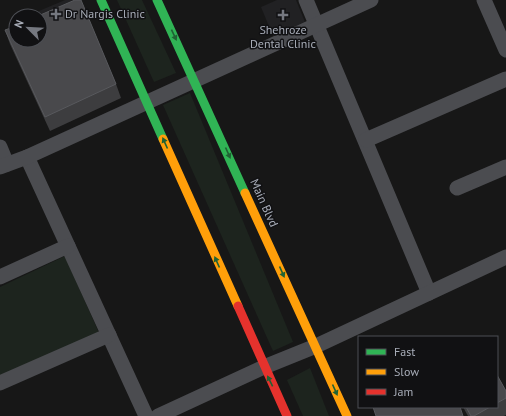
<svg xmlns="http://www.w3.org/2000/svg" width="506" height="416" font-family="'PT Sans',sans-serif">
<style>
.built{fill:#212123}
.green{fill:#1d241e}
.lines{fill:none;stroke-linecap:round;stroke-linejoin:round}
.street{stroke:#4b4c50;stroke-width:15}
.fast{stroke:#30b455;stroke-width:9}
.slow{stroke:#ff9f0a;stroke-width:9}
.jam{stroke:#e5322d;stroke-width:9}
.wall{fill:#3d3d3f}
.building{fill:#49494c;stroke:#58595d}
.oneway{fill:#206234}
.poi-dot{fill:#757880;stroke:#111113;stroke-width:1.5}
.labels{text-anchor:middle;stroke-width:3;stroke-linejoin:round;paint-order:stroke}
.poi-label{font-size:12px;fill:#a8adb8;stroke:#111113;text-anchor:start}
.street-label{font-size:12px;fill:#a8adb8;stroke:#111113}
</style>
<rect width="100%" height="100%" fill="#171717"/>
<g class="built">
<path d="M 65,0 L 79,0 L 40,16 L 27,16 Z"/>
<path d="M 277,0 L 296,0 L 305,22 L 273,36 L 261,7 Z"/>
</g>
<g class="green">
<path d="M 117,0 L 142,0 L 176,73 L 154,82 Z"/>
<path d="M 190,93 L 293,342 L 273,351 L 163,105 Z"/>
<path d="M 65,256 L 99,333 L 0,377 L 0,287 Z"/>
<path d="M 310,368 L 329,416 L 303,416 L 287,380 Z"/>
</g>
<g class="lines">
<g class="street">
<path d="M 306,0 L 429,293"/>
<path d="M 484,0 L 506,50"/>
<path d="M 366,140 L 506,79"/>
<path d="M 0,147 L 7,164"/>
<path d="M 27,157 L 146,416"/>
<path d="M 0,167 L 27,157 L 371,0"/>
<path d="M 457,188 L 506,167"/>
<path d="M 0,277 L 68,246"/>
<path d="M 0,383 L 109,335"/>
<path d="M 158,416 L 264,367 L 316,346 L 506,257"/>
</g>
<g class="fast">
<path d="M 101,0 L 163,139"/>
<path d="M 157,0 L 245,193"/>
</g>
<g class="slow">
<path d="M 163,139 L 238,306"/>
<path d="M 245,193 L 347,416"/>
</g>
<path class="jam" d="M 238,306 L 287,416"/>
</g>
<g class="wall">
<path d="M 5,30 L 116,84 L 121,98 L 50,131 L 10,44 Z"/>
<path d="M 497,375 L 506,391 L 506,415 L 504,416 L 468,416 L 463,407 L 497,407 Z"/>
</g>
<g class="building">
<path d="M 75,0 L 81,0 L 116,84 L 45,117 L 5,30 L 16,26 L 16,40 L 40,40 L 40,16 L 38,16 Z"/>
<path d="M 497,375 L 506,391 L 506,398 L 497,403 Z"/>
<path d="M 373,407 L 460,407 L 463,416 L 376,416 Z"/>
<path d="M 466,407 L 490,407 L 474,416 L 471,416 Z"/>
</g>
<defs><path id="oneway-solid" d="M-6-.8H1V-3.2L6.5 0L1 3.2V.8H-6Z"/></defs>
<g class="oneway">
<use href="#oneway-solid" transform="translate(174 35) rotate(65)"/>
<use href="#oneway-solid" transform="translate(165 143) rotate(-114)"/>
<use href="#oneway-solid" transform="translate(228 153) rotate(66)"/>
<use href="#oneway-solid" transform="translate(217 262) rotate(-114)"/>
<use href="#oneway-solid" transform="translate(282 272) rotate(66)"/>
<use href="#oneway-solid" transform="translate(270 381) rotate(-116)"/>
<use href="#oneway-solid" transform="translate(335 390) rotate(66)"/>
</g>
<g class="poi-dot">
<path d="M54 8h4v4h4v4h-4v4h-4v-4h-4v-4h4z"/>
<path d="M281 9h4v4h4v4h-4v4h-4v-4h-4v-4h4z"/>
</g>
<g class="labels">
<g class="poi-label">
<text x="65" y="18">Dr Nargis Clinic</text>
<text x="283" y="34" text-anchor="middle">Shehroze<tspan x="283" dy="14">Dental Clinic</tspan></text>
</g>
<g class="street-label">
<text transform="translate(264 203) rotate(66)" y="4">Main Blvd</text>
</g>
</g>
<rect x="358" y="336" width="140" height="72" fill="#111113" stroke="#4d4f55"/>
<rect x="366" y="349" width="20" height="6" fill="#30b455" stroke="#4d4f55"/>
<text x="394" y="356" font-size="12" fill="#a8adb8">Fast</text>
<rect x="366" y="369" width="20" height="6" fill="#ff9f0a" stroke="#4d4f55"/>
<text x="394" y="376" font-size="12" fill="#a8adb8">Slow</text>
<rect x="366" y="389" width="20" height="6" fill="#e5322d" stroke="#4d4f55"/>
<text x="394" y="396" font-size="12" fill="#a8adb8">Jam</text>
<g transform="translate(28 28) rotate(294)"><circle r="19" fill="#111113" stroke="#4d4f55"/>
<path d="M0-3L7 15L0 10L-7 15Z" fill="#757880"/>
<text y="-6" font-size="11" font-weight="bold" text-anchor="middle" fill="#a8adb8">N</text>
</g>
</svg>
